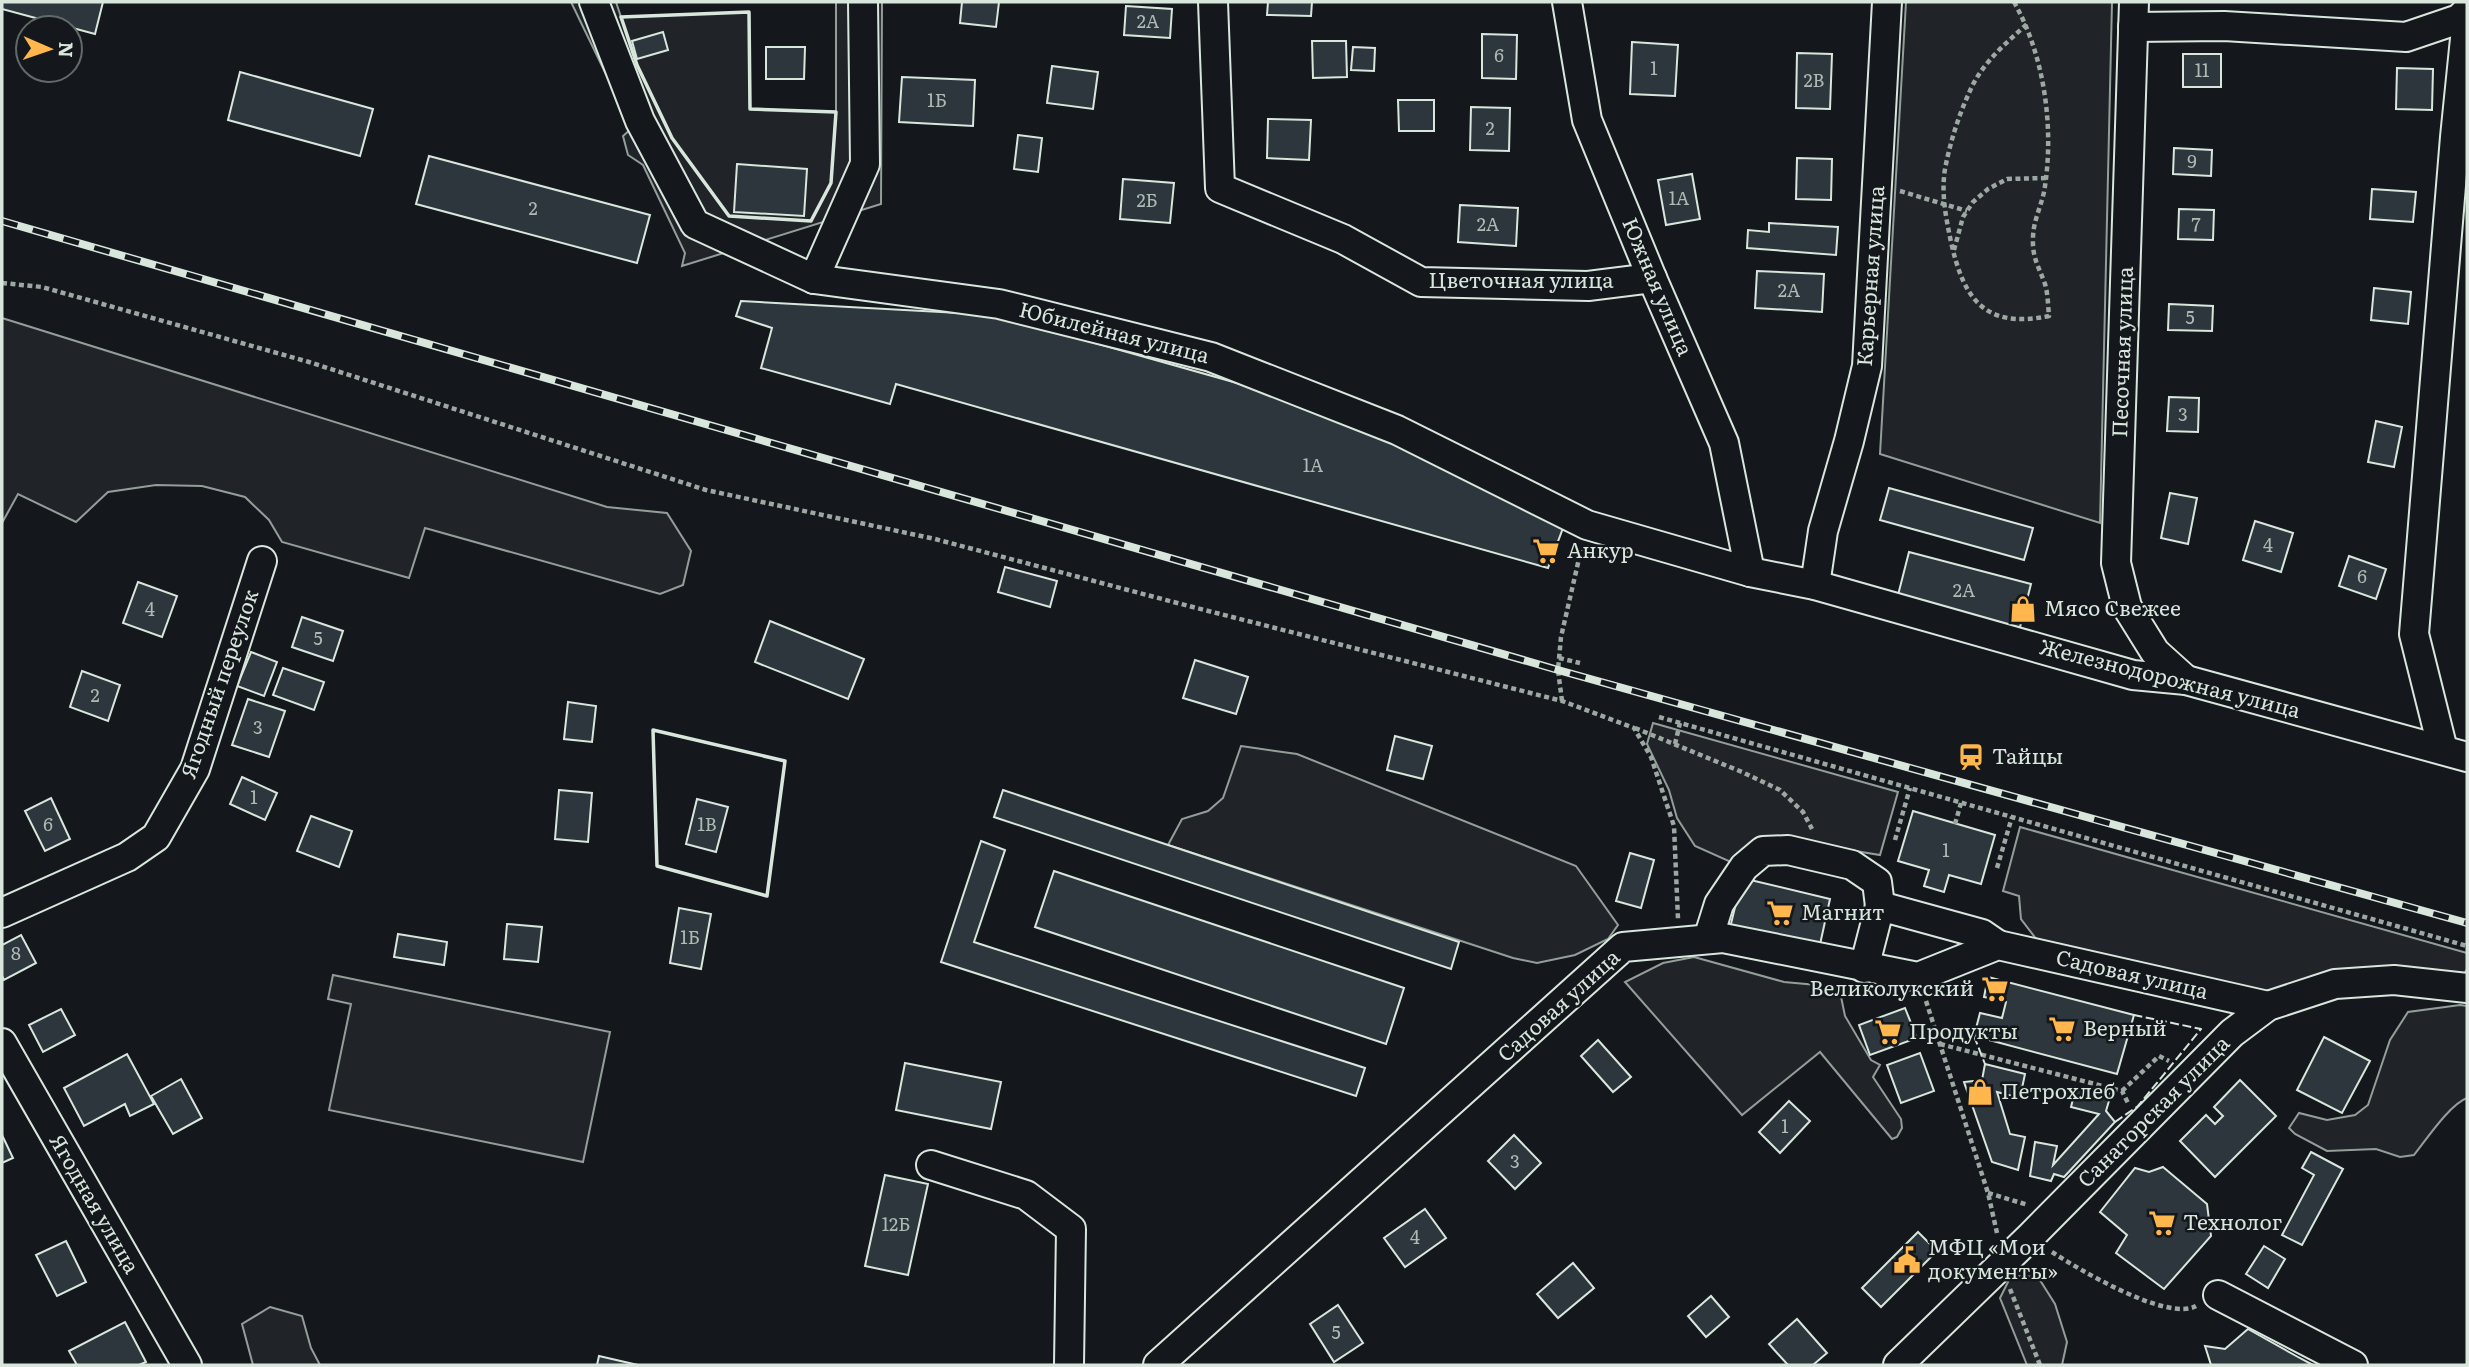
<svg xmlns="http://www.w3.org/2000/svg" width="2469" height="1367" font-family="Literata,serif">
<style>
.green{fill:#202428;stroke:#939e99;stroke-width:2}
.building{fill:#2c363c;stroke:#d8e6dc;stroke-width:2}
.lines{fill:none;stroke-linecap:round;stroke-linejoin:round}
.minor-casing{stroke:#d8e6dc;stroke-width:32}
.path{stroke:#9da8a2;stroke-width:4.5;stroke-dasharray:5 3.5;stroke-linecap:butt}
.minor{stroke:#14181c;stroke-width:28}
.rail-casing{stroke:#d8e6dc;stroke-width:8}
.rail{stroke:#14181c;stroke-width:5;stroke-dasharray:16;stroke-linecap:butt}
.fence{stroke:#d8e6dc;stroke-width:2;stroke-dasharray:9 3.5;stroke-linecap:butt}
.wall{stroke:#d8e6dc;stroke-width:3.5}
.labels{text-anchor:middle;stroke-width:5;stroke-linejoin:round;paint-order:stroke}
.number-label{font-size:18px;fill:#adbab4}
.street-label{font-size:21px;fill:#d8e6dc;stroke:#14181c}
.poi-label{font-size:21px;fill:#d8e6dc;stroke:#14181c;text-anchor:start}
</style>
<rect width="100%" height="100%" fill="#14181c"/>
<g class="green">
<path d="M 571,2 L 616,2 L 621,17 L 749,12 L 750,109 L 836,112 L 836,2 L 882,2 L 881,204 L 682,266 L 685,253 L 643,165 L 628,155 L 623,136 L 632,128 Z"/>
<path d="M 1906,2 L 2112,2 L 2100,523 L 1880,454 Z"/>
<path d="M 2,318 L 607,507 L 667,513 L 691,551 L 683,585 L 660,594 L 425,528 L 409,578 L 282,542 L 269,520 L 245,497 L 202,486 L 156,485 L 108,492 L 76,522 L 18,494 L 2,523 Z"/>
<path d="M 1653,723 L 1898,792 L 1880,855 L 1789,840 L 1733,863 L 1695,846 L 1677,818 L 1669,790 L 1647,744 Z"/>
<path d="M 1241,746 L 1297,754 L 1576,866 L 1618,925 L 1608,939 L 1575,955 L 1537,963 L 1513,958 L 1168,845 L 1182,819 L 1208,811 L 1223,798 Z"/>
<path d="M 2020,827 L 2467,953 L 2467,969 L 2461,979 L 2346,970 L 2299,981 L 2263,997 L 2037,940 L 2021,919 L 2019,896 L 2003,891 Z"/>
<path d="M 1694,957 L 1784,982 L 1839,987 L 1845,1016 L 1871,1060 L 1880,1065 L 1873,1077 L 1901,1119 L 1902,1128 L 1897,1137 L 1892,1139 L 1820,1052 L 1742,1115 L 1625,982 L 1663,963 Z"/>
<path d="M 333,975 L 610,1032 L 583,1162 L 329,1110 L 351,1004 L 328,999 Z"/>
<path d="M 2460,1005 L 2467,1006 L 2467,1098 C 2450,1104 2426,1140 2414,1155 L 2400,1157 L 2376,1149 L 2327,1151 L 2295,1134 L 2289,1128 L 2299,1113 L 2327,1120 L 2355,1115 L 2368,1105 L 2390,1040 L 2408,1012 Z"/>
<path d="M 2011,1276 L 2038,1277 L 2055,1304 L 2067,1342 L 2062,1365 L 2027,1365 L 2000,1298 Z"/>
<path d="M 270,1307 L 302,1316 L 311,1348 L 320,1365 L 253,1365 L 242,1324 Z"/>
</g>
<g class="building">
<path d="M 2,2 L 103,2 L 95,34 L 2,9 Z"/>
<path d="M 962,2 L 999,2 L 996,27 L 960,23 Z"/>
<path d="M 1268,2 L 1312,2 L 1311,16 L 1267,15 Z"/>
<path d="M 1126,6 L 1172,9 L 1170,38 L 1124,35 Z"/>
<path d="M 663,32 L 668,50 L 637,59 L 632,41 Z"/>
<path d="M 1482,34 L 1517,35 L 1516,79 L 1482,78 Z"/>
<path d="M 1312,41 L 1346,41 L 1347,77 L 1313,78 Z"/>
<path d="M 1632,42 L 1678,45 L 1675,96 L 1630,94 Z"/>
<path d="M 766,47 L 805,47 L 804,79 L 766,79 Z"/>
<path d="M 1353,47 L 1375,48 L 1374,71 L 1351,70 Z"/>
<path d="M 1797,53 L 1832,54 L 1830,109 L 1796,108 Z"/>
<rect x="2183" y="54" width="38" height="33"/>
<path d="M 1052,66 L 1098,72 L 1093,109 L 1047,103 Z"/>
<path d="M 2397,68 L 2433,69 L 2432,110 L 2396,109 Z"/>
<path d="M 240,72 L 373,109 L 360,156 L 228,120 Z"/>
<path d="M 902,77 L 975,80 L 973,126 L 899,122 Z"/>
<path d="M 1398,100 L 1434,100 L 1434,131 L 1399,131 Z"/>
<path d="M 1471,107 L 1510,108 L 1509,151 L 1470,150 Z"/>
<path d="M 1268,119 L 1311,120 L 1309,160 L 1267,158 Z"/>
<path d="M 1018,135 L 1042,138 L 1038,172 L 1014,169 Z"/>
<path d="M 2174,148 L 2212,150 L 2211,176 L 2173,174 Z"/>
<path d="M 429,156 L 650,215 L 637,263 L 416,204 Z"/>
<path d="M 1797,158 L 1832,159 L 1831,200 L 1796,199 Z"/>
<path d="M 737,164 L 807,169 L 804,216 L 734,212 Z"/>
<path d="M 1692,174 L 1700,219 L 1666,225 L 1658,180 Z"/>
<path d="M 1123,179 L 1174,183 L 1170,223 L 1120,219 Z"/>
<path d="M 2372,189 L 2416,192 L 2413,222 L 2370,219 Z"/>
<path d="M 1460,205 L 1518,208 L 1516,246 L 1458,242 Z"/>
<path d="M 2179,209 L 2214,210 L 2213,240 L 2178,239 Z"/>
<path d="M 1769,223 L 1838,227 L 1836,255 L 1747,248 L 1748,230 L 1769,232 Z"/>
<path d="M 1757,271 L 1824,274 L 1822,312 L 1755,308 Z"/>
<path d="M 2374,288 L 2411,292 L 2408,324 L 2371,320 Z"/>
<path d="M 741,301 L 996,315 L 1315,405 L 1563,528 L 1548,568 L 896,384 L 890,404 L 761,368 L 772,328 L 736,316 Z"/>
<path d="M 2169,304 L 2213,306 L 2212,331 L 2168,330 Z"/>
<path d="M 2169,397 L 2199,398 L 2198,432 L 2167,431 Z"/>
<path d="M 2376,421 L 2402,427 L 2394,467 L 2368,462 Z"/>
<path d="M 1889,488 L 2033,528 L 2024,560 L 1880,520 Z"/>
<path d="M 2170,493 L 2197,498 L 2188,544 L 2161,538 Z"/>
<path d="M 2255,521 L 2293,533 L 2281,572 L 2243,560 Z"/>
<path d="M 1909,552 L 2031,584 L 2019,631 L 1897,599 Z"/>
<path d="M 2349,556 L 2386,569 L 2376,599 L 2339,586 Z"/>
<path d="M 1005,567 L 1057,581 L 1050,607 L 998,592 Z"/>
<path d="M 138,582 L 177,596 L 162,637 L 123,623 Z"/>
<path d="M 302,617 L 343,631 L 333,661 L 292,647 Z"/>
<path d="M 770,621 L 864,659 L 848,699 L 755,662 Z"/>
<path d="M 251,652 L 277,662 L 264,696 L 237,686 Z"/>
<path d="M 1195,660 L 1248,677 L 1236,714 L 1183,698 Z"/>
<path d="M 283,668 L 324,682 L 314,710 L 273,695 Z"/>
<path d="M 82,671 L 120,685 L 108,721 L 70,707 Z"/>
<path d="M 248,699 L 285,711 L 269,757 L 232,745 Z"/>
<path d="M 568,702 L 596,706 L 592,742 L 564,739 Z"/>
<path d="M 1395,736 L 1432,746 L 1423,779 L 1387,770 Z"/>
<path d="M 242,777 L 277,793 L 265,820 L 230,804 Z"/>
<path d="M 559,790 L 592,793 L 588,842 L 555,839 Z"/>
<path d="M 1003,790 L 1459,942 L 1451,969 L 994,817 Z"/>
<path d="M 51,798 L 70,839 L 45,851 L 25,811 Z"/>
<path d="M 697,799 L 728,807 L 716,852 L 686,844 Z"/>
<path d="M 1913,811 L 1995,835 L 1981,884 L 1949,875 L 1944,892 L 1924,886 L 1929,870 L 1898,861 Z"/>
<path d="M 311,816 L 352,831 L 339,867 L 297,851 Z"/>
<path d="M 981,841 L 1005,850 L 974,942 L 1365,1068 L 1356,1096 L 941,962 Z"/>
<path d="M 1630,853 L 1654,860 L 1641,908 L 1616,901 Z"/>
<path d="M 1054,871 L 1404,988 L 1386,1044 L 1035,927 Z"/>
<path d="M 1742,878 L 1830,899 L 1819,949 L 1730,928 Z"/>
<path d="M 679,908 L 711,914 L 701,969 L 670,963 Z"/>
<path d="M 507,924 L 542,927 L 538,962 L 504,959 Z"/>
<path d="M 398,934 L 447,942 L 444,965 L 394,957 Z"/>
<path d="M 21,935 L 36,963 L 4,980 L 2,976 L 2,945 Z"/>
<path d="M 1988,977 L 2134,1015 L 2117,1074 L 1974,1036 L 1980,1013 L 2002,1018 L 2006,1002 L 1984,997 Z"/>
<path d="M 1905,1008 L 1917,1038 L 1870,1055 L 1859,1025 Z"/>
<path d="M 61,1009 L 75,1035 L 43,1052 L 29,1025 Z"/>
<path d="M 2324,1037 L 2370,1061 L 2342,1113 L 2297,1090 Z"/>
<path d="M 1598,1040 L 1631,1077 L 1613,1092 L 1581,1056 Z"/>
<path d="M 1920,1053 L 1934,1091 L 1901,1103 L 1887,1065 Z"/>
<path d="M 127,1054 L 154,1104 L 130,1116 L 125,1104 L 84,1126 L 64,1088 Z"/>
<path d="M 905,1063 L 1001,1082 L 991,1129 L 896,1110 Z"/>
<path d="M 1985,1064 L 2025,1074 L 2020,1098 L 1997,1092 L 2010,1134 L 2025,1137 L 2018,1170 L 1992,1162 L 1964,1082 L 1982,1080 Z"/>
<path d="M 181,1079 L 202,1118 L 173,1134 L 151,1096 Z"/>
<path d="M 2240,1080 L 2276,1116 L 2215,1177 L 2180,1141 L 2206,1115 L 2215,1124 L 2223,1116 L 2214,1107 Z"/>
<path d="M 2076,1087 L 2111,1094 L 2106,1111 L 2115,1122 L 2064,1177 L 2054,1174 L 2051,1181 L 2030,1176 L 2035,1142 L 2057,1146 L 2053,1165 L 2099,1114 L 2071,1107 Z"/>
<path d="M 1789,1101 L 1810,1121 L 1780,1153 L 1759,1132 Z"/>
<path d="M 2,1135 L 13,1158 L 2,1163 Z"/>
<path d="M 1514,1135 L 1541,1163 L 1515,1189 L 1488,1161 Z"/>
<path d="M 2311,1152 L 2343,1169 L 2302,1245 L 2282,1235 L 2314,1175 L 2302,1168 Z"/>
<path d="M 2163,1167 L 2207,1204 L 2211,1236 L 2164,1289 L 2116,1253 L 2127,1235 L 2100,1212 L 2135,1168 L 2149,1172 Z"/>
<path d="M 885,1175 L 928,1184 L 908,1275 L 865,1266 Z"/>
<path d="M 1425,1209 L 1446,1238 L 1405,1267 L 1384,1238 Z"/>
<path d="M 1918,1232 L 1937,1251 L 1881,1307 L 1862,1288 Z"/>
<path d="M 66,1241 L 86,1282 L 57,1296 L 36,1255 Z"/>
<path d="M 2264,1246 L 2285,1259 L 2268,1288 L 2246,1274 Z"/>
<path d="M 1573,1263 L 1594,1288 L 1558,1318 L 1537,1294 Z"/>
<path d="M 1711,1296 L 1729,1317 L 1706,1337 L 1688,1316 Z"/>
<path d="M 1338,1305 L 1363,1343 L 1334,1362 L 1310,1324 Z"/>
<path d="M 1797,1319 L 1827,1353 L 1813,1365 L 1788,1365 L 1769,1344 Z"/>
<path d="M 125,1322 L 146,1362 L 139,1365 L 77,1365 L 69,1351 Z"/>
<path d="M 2248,1329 L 2298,1357 L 2313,1365 L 2211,1365 L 2205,1346 L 2225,1349 Z"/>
<path d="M 599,1356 L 638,1365 L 597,1365 Z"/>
</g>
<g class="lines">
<defs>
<g id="minor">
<path d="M 594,2 L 640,121 L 695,224 L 814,279 L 999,304 L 1211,357 L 1397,430 L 1587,525 L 1750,572 L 1815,585 L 2133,675 L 2186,680 L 2467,757"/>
<path d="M 1213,2 L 1220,188 L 1343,239 L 1421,282 L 1588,286 L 1652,278"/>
<path d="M 1567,2 L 1587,120 L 1652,278 L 1724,443 L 1750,572"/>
<path d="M 2134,2 L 2116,563 L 2127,607 L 2155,652 L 2186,680"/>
<path d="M 2133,27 L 2224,26 L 2406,37 L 2459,19 L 2467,11"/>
<path d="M 814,279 L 865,164 L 863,2"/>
<path d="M 1815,585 L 1823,531 L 1849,441 L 1867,366 L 1887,2"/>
<path d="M 2443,750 L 2414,634 L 2455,137 L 2467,19"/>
<path d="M 2,913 L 127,857 L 156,837 L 195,769 L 262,561"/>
<path d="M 1708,939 L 1719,904 L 1744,867 L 1763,851 L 1788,850 L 1852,865 L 1877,882 L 1880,906"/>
<path d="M 1864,968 L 1880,906 L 1982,934 L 1998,945"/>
<path d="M 2,1043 L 187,1365"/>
<path d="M 931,1165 L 1026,1195 L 1071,1229 L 1069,1365"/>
<path d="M 2218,1295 L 2353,1365"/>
<path d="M 1158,1365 L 1623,947 L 1723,938 L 1918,977 L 1998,945 L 2268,1006"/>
<path d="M 1898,1365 L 2030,1237 L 2232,1033 L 2268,1006 L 2335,984 L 2394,980 L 2467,988"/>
</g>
</defs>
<use href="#minor" class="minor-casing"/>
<g class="path">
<path d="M 2014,2 C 2044,55 2054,125 2045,186 C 2043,203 2033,220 2033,238 C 2032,258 2039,267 2045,284 C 2048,294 2048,306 2049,316 C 1985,329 1964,300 1951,242 C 1946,218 1941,194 1945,169 C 1950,143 1958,117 1969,93 C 1981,64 2004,45 2027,24"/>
<path d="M 1900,191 L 1967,211"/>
<path d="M 1954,250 L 1963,217 L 1973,202 L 1988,189 L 2007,179 L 2046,178"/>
<path d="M 2,283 L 42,287 L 309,362 L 706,490 L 935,539 L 1181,604 L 1562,701 L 1634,728 L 1651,757 L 1674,826 L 1678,919"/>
<path d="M 1559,658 L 1580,663"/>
<path d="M 1562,701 L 1558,670 L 1561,637 L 1581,550"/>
<path d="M 1659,717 L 2467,946"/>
<path d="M 1635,728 L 1742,772 L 1780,790 L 1803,812 L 1812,829"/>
<path d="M 1675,744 L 1680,723"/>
<path d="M 1955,824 L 1961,803"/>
<path d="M 1895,840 L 1910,788"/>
<path d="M 1997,868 L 2012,817"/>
<path d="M 1926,1001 L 1988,1193 L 1997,1233"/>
<path d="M 1940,1044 L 2122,1091 L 2128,1103"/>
<path d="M 2122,1091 L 2159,1056 L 2169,1061"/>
<path d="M 1988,1193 L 2028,1205"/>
<path d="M 2052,1252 C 2078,1269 2167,1322 2196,1306"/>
<path d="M 2010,1289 L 2040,1365"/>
</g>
<use href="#minor" class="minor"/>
<defs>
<path id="rail" d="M 2,221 L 1558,670 L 2467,923"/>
</defs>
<use href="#rail" class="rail-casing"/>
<use href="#rail" class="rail"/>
<g class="fence">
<path d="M 1974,1036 L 1985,1064"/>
<path d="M 2115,1122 L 2138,1106 L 2201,1029 L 2134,1015"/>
</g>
<g class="wall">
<path d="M 749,12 L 750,109 L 836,112 L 831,183 L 811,221 L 729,216 L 672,138 L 637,65 L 621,17 Z"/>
<path d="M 653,730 L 785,761 L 767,896 L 657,866 Z"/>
</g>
</g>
<defs>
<symbol id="supermarket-bare" viewBox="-9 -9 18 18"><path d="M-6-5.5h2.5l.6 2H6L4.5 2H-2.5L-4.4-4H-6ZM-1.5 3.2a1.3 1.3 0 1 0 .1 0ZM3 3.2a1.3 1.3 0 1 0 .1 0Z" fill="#ffb74d" stroke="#14181c" stroke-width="2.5" paint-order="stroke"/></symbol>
<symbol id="shop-bare" viewBox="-9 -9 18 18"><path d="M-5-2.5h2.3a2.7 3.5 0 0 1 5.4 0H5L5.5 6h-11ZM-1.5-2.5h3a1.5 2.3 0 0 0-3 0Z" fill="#ffb74d" stroke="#14181c" stroke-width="2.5" paint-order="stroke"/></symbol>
<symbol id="station-bare" viewBox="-9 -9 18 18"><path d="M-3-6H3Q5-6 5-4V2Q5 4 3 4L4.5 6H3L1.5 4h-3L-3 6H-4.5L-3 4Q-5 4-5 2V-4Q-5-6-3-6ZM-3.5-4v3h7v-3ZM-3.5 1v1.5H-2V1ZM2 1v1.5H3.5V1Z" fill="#ffb74d" stroke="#14181c" stroke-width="2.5" paint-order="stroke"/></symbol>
<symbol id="civic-bare" viewBox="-9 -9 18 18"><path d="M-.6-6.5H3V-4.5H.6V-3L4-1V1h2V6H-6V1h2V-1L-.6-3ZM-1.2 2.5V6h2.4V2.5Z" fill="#ffb74d" stroke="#14181c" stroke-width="2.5" paint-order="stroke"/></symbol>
</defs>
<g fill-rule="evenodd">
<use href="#supermarket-bare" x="1527" y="532" width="38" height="38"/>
<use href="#shop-bare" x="2004" y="590" width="38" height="38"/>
<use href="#station-bare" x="1952" y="738" width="38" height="38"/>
<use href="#supermarket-bare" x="1761" y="894" width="38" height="38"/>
<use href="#supermarket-bare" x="1976" y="970" width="38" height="38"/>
<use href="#supermarket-bare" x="2043" y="1010" width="38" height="38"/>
<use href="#supermarket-bare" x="1869" y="1013" width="38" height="38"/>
<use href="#shop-bare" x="1961" y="1073" width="38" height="38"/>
<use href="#supermarket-bare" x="2143" y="1204" width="38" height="38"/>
<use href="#civic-bare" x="1888" y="1241" width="38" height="38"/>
</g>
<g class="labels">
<g class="number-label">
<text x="1148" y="28">2А</text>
<text x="1499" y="62">6</text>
<text x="1654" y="75">1</text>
<text x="2202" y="77">11</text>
<text x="1814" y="87">2В</text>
<text x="937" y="107">1Б</text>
<text x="1490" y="135">2</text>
<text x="2192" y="168">9</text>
<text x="1679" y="205">1А</text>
<text x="1147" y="207">2Б</text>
<text x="533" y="215">2</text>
<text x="1488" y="231">2А</text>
<text x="2196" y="231">7</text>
<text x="1789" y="297">2А</text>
<text x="2190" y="324">5</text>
<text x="2183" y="421">3</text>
<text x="1313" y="472">1А</text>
<text x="2268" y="552">4</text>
<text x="2362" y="583">6</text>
<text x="1964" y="597">2А</text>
<text x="150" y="616">4</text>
<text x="318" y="645">5</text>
<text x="95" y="702">2</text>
<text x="258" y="734">3</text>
<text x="254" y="804">1</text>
<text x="48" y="831">6</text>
<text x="707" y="831">1В</text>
<text x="1946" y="857">1</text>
<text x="690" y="944">1Б</text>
<text x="16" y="960">8</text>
<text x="1785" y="1133">1</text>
<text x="1515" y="1168">3</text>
<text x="896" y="1231">12Б</text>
<text x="1415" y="1244">4</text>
<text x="1336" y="1339">5</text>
</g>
<g class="street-label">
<text transform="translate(1871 276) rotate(-86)" y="7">Карьерная улица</text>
<text x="1521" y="288">Цветочная улица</text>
<text transform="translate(1657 287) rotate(67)" y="7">Южная улица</text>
<text transform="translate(1114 333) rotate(14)" y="7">Юбилейная улица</text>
<text transform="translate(2123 352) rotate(-88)" y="7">Песочная улица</text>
<text transform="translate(2170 679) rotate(14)" y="7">Железнодорожная улица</text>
<text transform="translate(220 684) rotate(-71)" y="7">Ягодный переулок</text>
<text transform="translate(2132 975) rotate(13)" y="7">Садовая улица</text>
<text transform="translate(1559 1006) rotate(-42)" y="7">Садовая улица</text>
<text transform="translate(2154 1112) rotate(-45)" y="7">Санаторская улица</text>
<text transform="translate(94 1204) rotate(60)" y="7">Ягодная улица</text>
</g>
<g class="poi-label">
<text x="1567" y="558">Анкур</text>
<text x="2044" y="616">Мясо Свежее</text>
<text x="1992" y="764">Тайцы</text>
<text x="1801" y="920">Магнит</text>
<text x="1974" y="996" text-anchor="end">Великолукский</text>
<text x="2083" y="1036">Верный</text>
<text x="1909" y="1039">Продукты</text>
<text x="2001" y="1099">Петрохлеб</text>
<text x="2183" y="1230">Технолог</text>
<text x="1928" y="1255">МФЦ «Мои<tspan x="1928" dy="24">документы»</tspan></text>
</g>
</g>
<rect width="2469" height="1367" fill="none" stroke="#d8e6dc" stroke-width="7"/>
<g transform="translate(49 49) rotate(92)"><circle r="33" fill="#14181c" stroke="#626a69" stroke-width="2"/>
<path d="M0-5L12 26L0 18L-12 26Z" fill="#ffb74d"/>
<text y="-10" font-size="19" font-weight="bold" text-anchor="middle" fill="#d8e6dc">N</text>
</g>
</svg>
